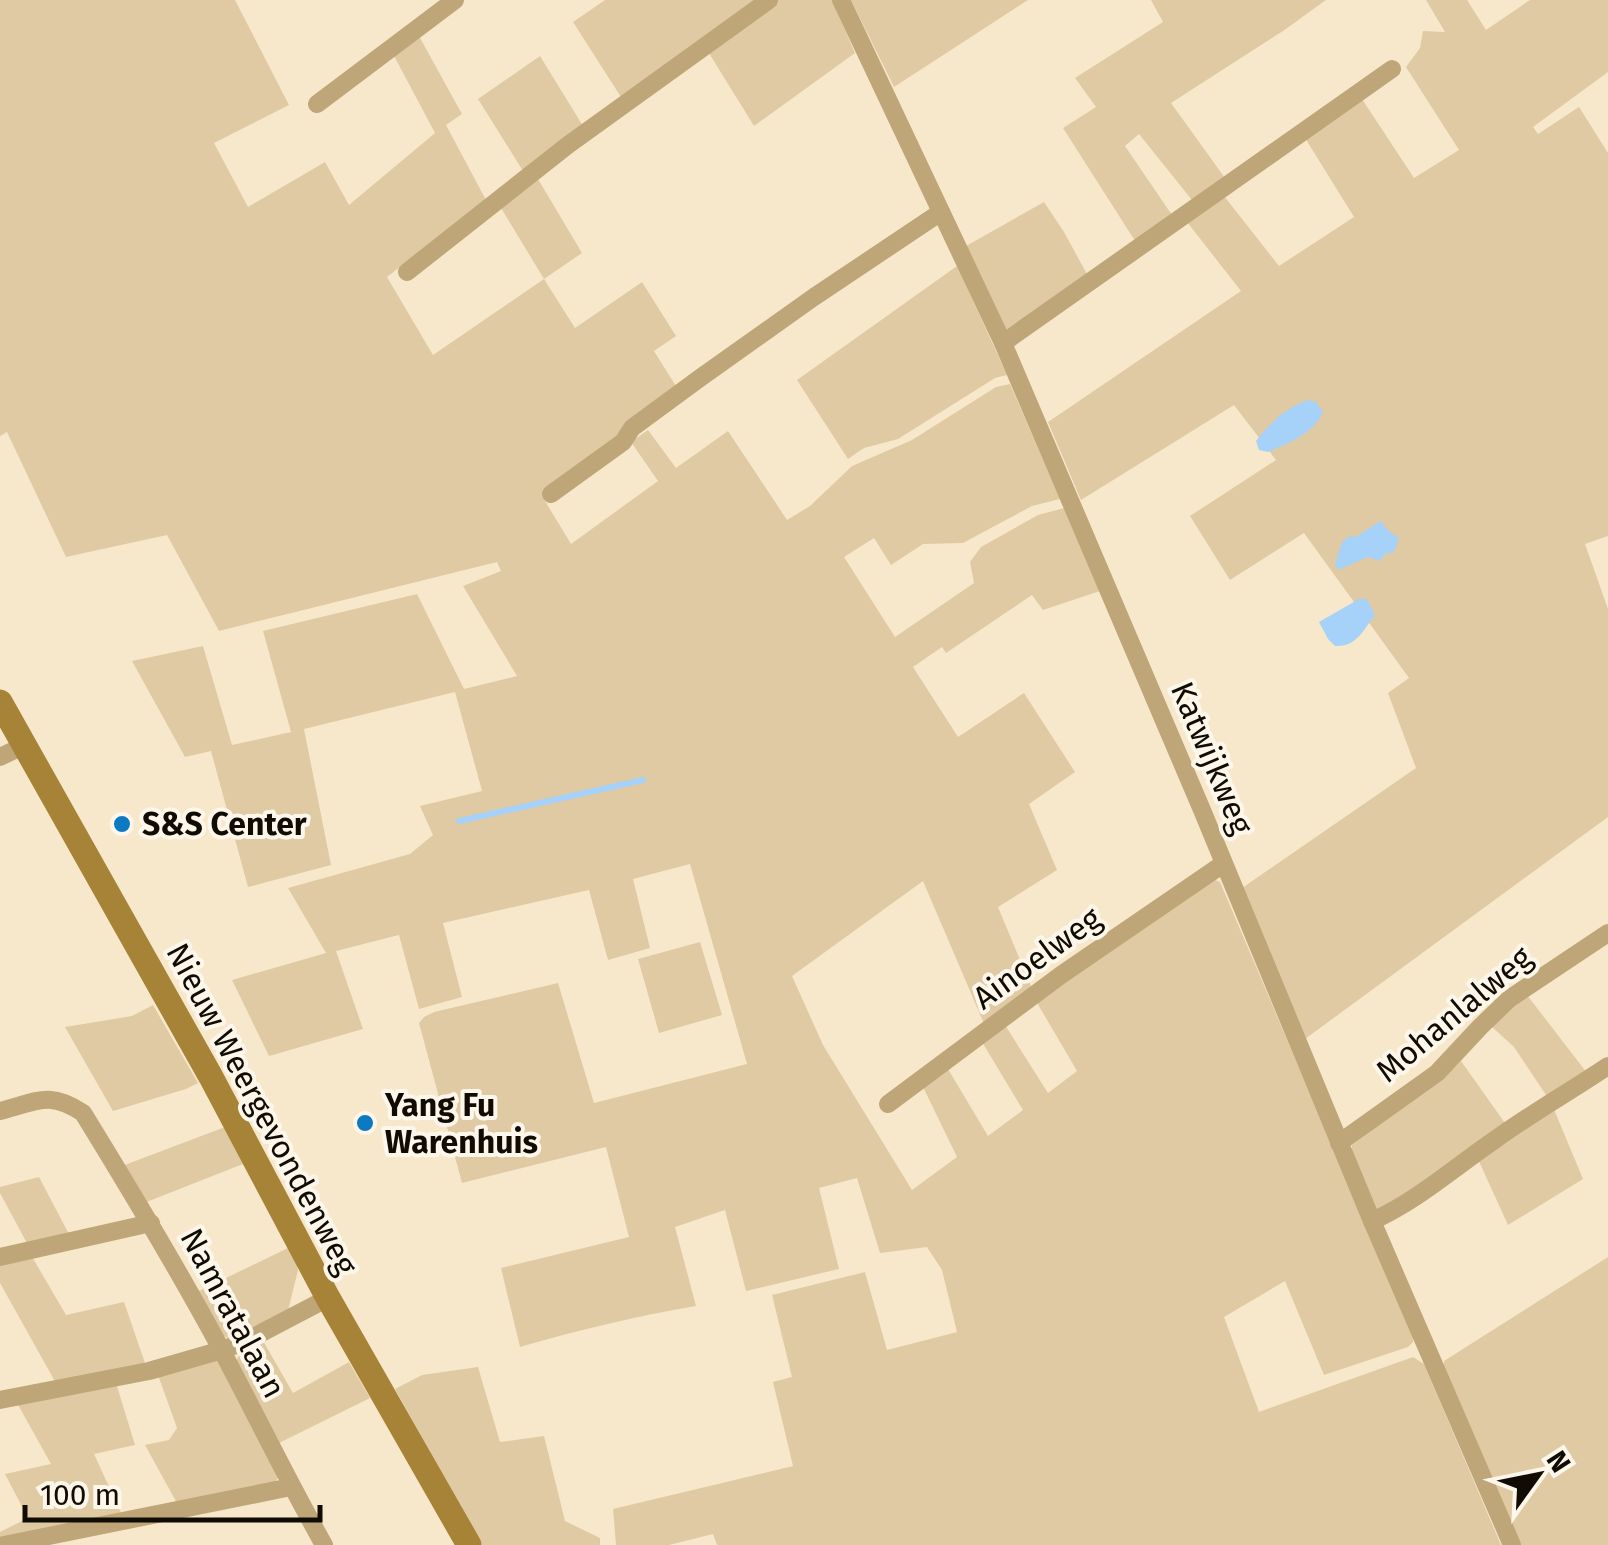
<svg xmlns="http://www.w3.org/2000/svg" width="1608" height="1545" font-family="'Fira Sans',sans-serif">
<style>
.green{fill:#dfcaa3}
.water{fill:#a6d1f9}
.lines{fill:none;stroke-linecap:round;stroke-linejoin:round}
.stream{stroke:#a6d1f9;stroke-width:6}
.street{stroke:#bea678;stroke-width:18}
.secondary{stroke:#a78338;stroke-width:25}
.poi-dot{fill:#0c79c3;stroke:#fdf7eb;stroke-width:4}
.labels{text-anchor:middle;stroke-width:8;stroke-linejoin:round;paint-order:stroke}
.street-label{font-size:32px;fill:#110c03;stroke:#fdf7eb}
.poi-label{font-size:32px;font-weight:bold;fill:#110c03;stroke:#fdf7eb;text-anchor:start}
</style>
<rect width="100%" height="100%" fill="#f8e8cb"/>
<g class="green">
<path d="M 0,0 L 235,0 L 289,105 L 214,143 L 248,207 L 325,162 L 349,205 L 435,133 L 393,54 L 419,36 L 462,114 L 446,125 L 486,200 L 387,277 L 433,355 L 544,279 L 501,208 L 538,179 L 582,253 L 544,279 L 575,328 L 642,282 L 676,336 L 654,351 L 681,394 L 620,445 L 542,496 L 571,544 L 658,481 L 631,442 L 648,430 L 676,468 L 728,431 L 787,520 L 810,506 L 852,466 L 912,440 L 996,387 L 1010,384 L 1060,499 L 1032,506 L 963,543 L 923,544 L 891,565 L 874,538 L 844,557 L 895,637 L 974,583 L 970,562 L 981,547 L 1038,515 L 1064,508 L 1100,591 L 1043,610 L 1032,595 L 946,653 L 942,647 L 913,667 L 958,737 L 1024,693 L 1075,772 L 1029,804 L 1057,870 L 998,907 L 1033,991 L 985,1026 L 923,881 L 792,976 L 823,1045 L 912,1190 L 957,1157 L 923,1087 L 948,1069 L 988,1136 L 1023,1110 L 982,1042 L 1005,1025 L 1048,1093 L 1077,1071 L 1036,1001 L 1215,880 L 1220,882 L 1413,1336 L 1413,1342 L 1408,1347 L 1324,1375 L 1285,1281 L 1224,1317 L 1259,1412 L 1413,1357 L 1424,1364 L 1501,1545 L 717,1545 L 713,1534 L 669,1545 L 616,1545 L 613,1509 L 793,1466 L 773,1382 L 792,1377 L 772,1295 L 865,1272 L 887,1350 L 957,1332 L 942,1270 L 927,1247 L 880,1253 L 857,1178 L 819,1188 L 839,1269 L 746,1291 L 725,1210 L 675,1227 L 696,1306 C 636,1316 579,1330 520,1347 L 501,1268 L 629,1237 L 606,1147 L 462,1183 L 419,1023 L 424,1017 L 434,1012 L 558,983 L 594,1103 L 747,1064 L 690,864 L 633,879 L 650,948 L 608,960 L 589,890 L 443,923 L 462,997 L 419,1009 L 399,935 L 336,951 L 363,1029 L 269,1056 L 232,980 L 326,953 L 288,888 L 410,854 L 433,835 L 420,806 L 482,791 L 455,692 L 304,729 L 331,865 L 248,887 L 211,751 L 185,757 L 132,661 L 203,646 L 232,745 L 291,732 L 263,631 L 417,594 L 464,689 L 517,676 L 463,586 L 501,571 L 497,562 L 219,631 L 167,535 L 66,557 L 7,432 L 0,436 Z"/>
<path d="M 605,0 L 758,0 L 621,97 L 573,22 Z"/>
<path d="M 775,0 L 832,0 L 855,53 L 754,126 L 707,50 Z"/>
<path d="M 851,0 L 1028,0 L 894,87 Z"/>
<path d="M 1151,0 L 1326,0 L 1283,31 L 1171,103 L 1225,178 L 1192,200 L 1139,134 L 1125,146 L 1174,218 L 1137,244 L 1063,128 L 1096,107 L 1075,78 L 1163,22 Z"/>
<path d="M 1426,0 L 1467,0 L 1486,30 L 1530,0 L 1608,0 L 1608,72 L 1533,127 L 1538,134 L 1579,107 L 1608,153 L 1608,536 L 1585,544 L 1608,609 L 1608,817 L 1305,1039 L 1242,888 L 1416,768 L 1388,693 L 1409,678 L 1304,533 L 1230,580 L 1190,516 L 1276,460 L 1234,405 L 1081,500 L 1048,422 L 1241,291 L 1187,222 L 1224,196 L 1279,266 L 1354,217 L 1305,138 L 1362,99 L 1414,178 L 1459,150 L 1406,67 L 1420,48 L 1423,31 L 1445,32 Z"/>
<path d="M 540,56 L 583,126 L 523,171 L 478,99 Z"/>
<path d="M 1044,202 L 1064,232 L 1088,276 L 1007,330 L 1003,327 L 966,246 Z"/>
<path d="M 957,266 L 1007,375 L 995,378 L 898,439 L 864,448 L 848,459 L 797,380 Z"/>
<path d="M 700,942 L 722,1015 L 659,1033 L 638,959 Z"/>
<path d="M 1527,995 L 1587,1073 L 1548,1098 L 1514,1047 L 1491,1026 Z"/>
<path d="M 153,1005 L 198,1083 L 186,1089 L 113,1111 L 65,1027 L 132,1016 Z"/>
<path d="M 1461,1061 L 1507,1126 L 1395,1205 L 1375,1210 L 1352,1151 L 1352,1145 L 1445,1076 Z"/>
<path d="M 1553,1107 L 1583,1179 L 1508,1225 L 1477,1157 Z"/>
<path d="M 225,1127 L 243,1164 L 144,1203 L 122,1166 Z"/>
<path d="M 39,1177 L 71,1238 L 29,1247 L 0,1193 L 0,1187 Z"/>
<path d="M 288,1248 L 296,1260 L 298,1270 L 288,1311 L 280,1318 L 229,1339 L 221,1334 L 197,1292 Z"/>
<path d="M 31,1255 L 66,1315 L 124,1302 L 146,1366 L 57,1385 L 0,1283 L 0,1261 Z"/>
<path d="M 1608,1257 L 1608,1545 L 1521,1545 L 1444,1366 L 1444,1361 Z"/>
<path d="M 262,1339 L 293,1393 L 349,1362 L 370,1398 L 277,1444 L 236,1361 L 243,1349 Z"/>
<path d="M 217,1360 L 221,1363 L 279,1476 L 274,1484 L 178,1505 L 145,1445 L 169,1440 L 177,1428 L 158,1375 Z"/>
<path d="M 478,1367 L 500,1442 L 544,1436 L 565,1521 L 600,1538 L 600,1545 L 482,1545 L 395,1389 L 422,1375 Z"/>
<path d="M 116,1383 L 135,1445 L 94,1454 L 122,1515 L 0,1540 L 0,1532 L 28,1518 L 5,1474 L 51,1464 L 17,1403 Z"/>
</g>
<g class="water">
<path d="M 1309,400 L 1316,402 L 1323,412 C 1313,434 1289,443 1268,452 L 1259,450 L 1256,441 C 1271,422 1286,407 1309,400 Z"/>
<path d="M 1380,521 L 1390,532 L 1399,538 L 1394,552 L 1385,554 L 1380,561 L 1368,557 L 1338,570 L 1335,564 L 1342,542 L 1350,536 L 1356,537 Z"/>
<path d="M 1359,599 L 1367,599 L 1375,615 C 1363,630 1357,647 1335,646 L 1328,639 L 1319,622 Z"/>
</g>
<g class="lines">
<path class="stream" d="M 459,821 L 643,780"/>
<g class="street">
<path d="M 841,0 L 1003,343 L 1202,810 L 1372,1221 L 1512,1545"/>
<path d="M 317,104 L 455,0"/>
<path d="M 407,272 L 568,145 L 769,0"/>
<path d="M 1003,343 L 1392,69"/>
<path d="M 551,494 L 623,442 L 632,428 L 700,378 L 814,297 L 941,212"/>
<path d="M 0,757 L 23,746"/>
<path d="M 888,1104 L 1061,975 L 1223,864"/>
<path d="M 0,1111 C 37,1102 48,1090 83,1113 C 131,1191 178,1269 221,1349 C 256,1415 288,1481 324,1545"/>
<path d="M 1339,1143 L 1437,1073 L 1480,1027 L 1509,999 L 1608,933"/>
<path d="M 1372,1221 C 1417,1201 1455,1167 1496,1139 C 1532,1113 1571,1091 1608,1066"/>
<path d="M 0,1257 L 151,1223"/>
<path d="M 0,1400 L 149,1371 L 222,1350 L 244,1342 L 328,1298"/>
<path d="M 4,1545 L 291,1487"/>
</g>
<path class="secondary" d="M 0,702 L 211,1077 L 328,1298 L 469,1545"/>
</g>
<g class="poi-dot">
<circle cx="122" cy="824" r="10"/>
<circle cx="365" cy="1123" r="10"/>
</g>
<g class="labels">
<g class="street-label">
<text transform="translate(1212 758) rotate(67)" y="11">Katwijkweg</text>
<text transform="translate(1037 958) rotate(-36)" y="11">Ainoelweg</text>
<text transform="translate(1454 1014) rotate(-40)" y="11">Mohanlalweg</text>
<text transform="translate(262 1109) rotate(62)" y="11">Nieuw Weergevondenweg</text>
<text transform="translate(233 1313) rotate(62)" y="11">Namratalaan</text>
</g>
<g class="poi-label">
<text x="142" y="835">S&amp;S Center</text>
<text x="385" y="1116">Yang Fu<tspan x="385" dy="37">Warenhuis</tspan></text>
</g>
</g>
<g transform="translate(1538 1475) rotate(57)" stroke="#fdf7eb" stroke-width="8" paint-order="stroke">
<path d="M0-8L18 38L0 25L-18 38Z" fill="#110c03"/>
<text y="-15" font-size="28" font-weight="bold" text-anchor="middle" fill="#110c03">N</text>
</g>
<path d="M25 1505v15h295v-15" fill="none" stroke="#110c03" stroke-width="5"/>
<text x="40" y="1505" font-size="30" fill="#110c03" stroke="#fdf7eb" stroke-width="8" paint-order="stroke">100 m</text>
</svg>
